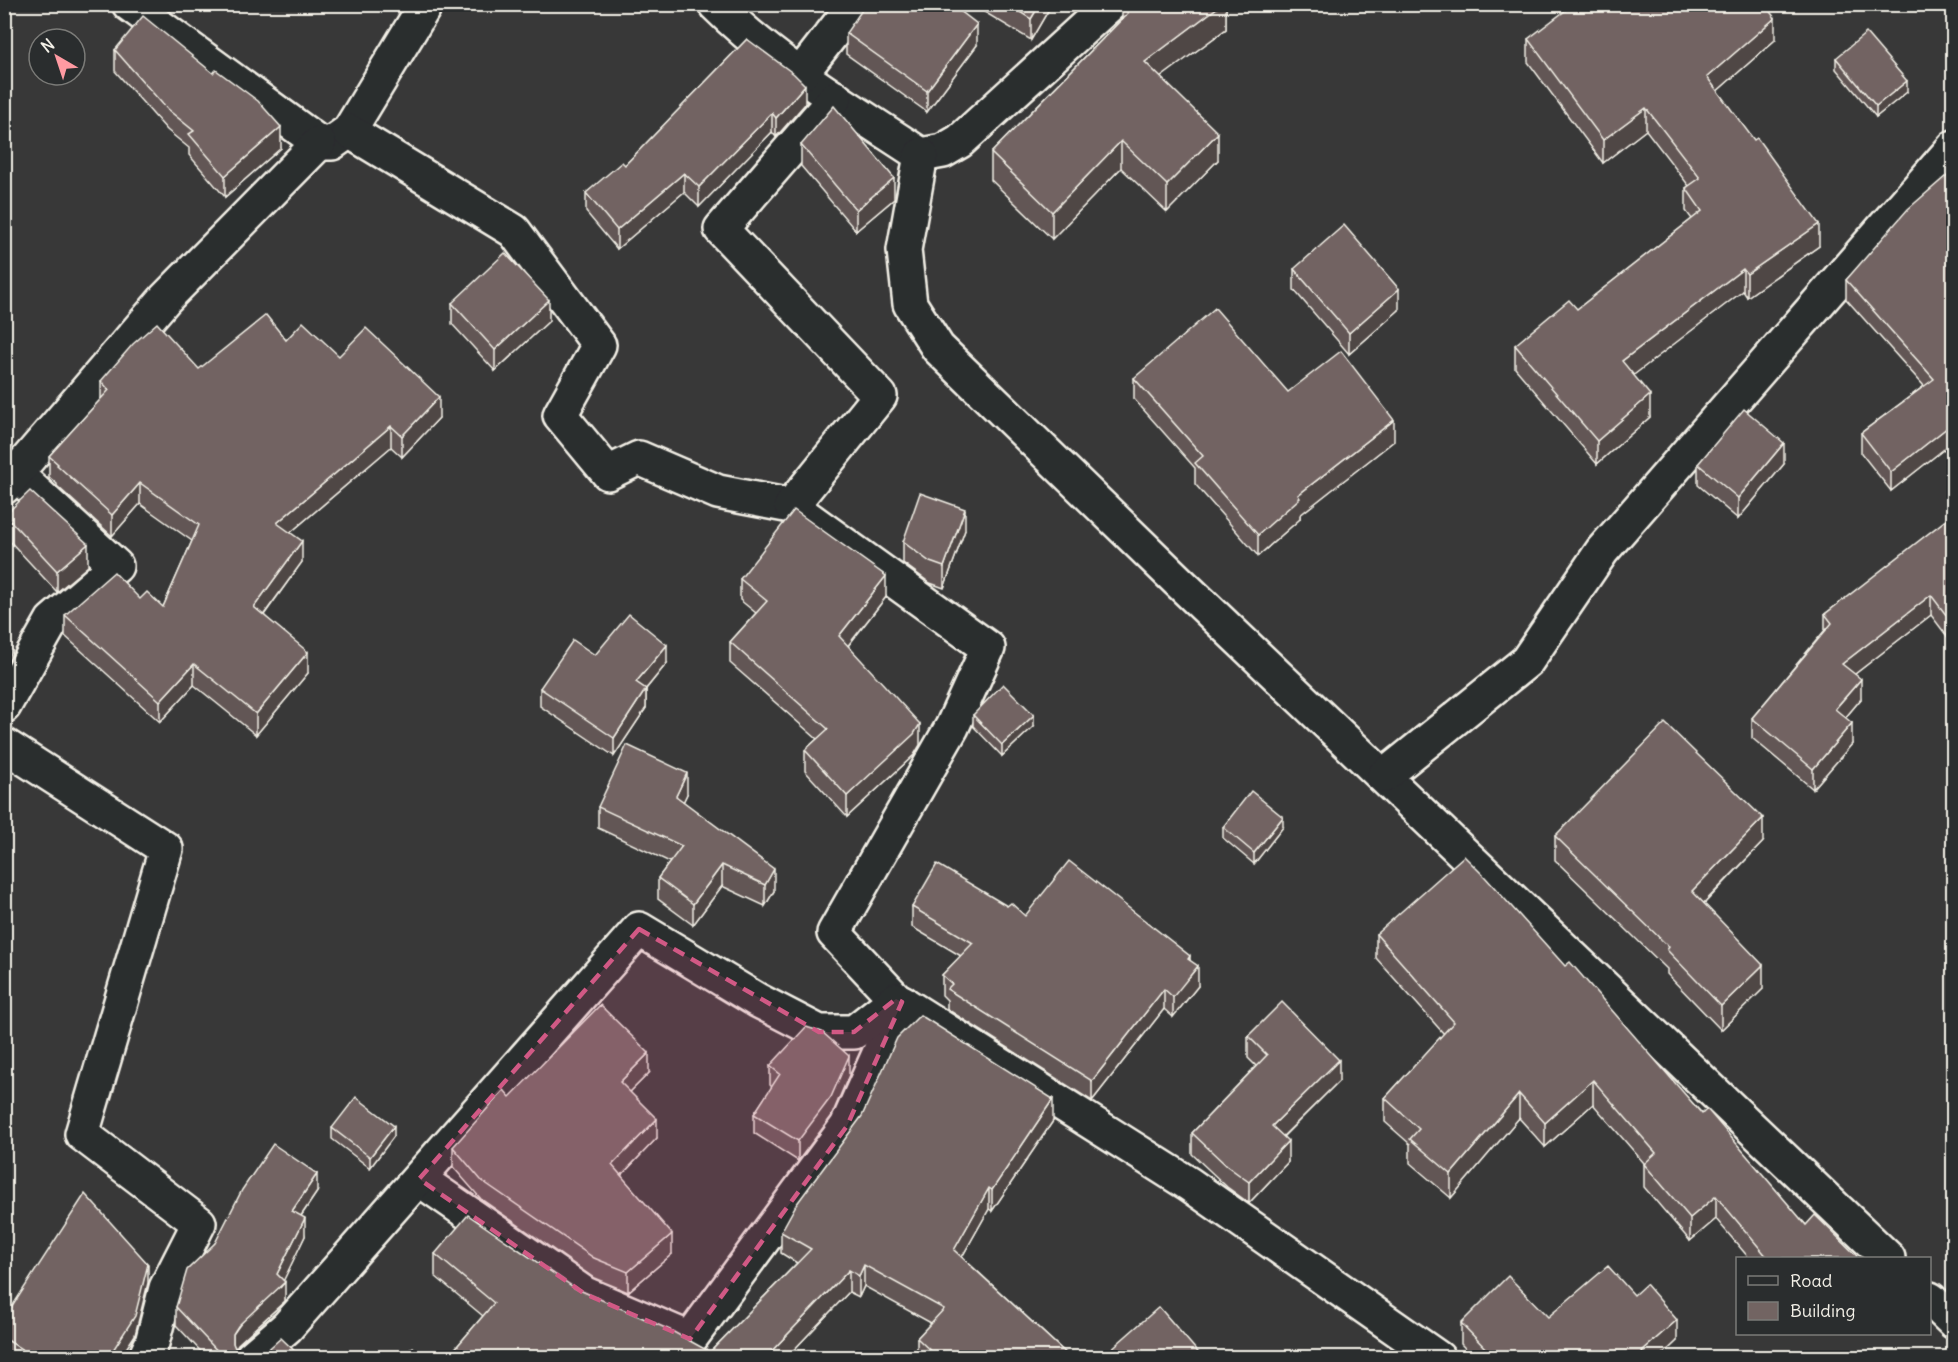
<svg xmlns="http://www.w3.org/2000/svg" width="1958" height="1362" font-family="Delius,sans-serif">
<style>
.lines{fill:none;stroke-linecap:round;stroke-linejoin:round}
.minor-casing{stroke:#f4f1e8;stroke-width:38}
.minor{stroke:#2a2d2e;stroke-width:33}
.wall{fill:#625654;stroke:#f4f1e8;stroke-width:1.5}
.shaded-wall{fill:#504645;stroke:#f4f1e8;stroke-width:1.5}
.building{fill:#726462;stroke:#f4f1e8;stroke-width:1.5}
.marked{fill:#d15985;fill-opacity:0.2;stroke:#d15985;stroke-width:4.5;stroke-dasharray:12 8;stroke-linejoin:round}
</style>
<rect width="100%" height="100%" fill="#383838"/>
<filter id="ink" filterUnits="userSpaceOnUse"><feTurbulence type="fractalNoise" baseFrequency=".0167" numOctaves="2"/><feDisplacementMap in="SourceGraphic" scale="12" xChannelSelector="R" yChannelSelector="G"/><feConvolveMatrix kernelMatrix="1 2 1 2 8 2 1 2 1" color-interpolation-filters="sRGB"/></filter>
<g filter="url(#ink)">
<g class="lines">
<defs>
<g id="minor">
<path d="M 129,4 L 319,143 L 332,143 L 349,131 L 426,4"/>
<path d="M 715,4 C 776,65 850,108 921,155 L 943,151 L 960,141 L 1110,4"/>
<path d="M 800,75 L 855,4"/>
<path d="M 349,131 L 514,231 L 599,345 L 560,415 L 608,473 L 639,458 L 718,492 L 791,506 L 988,648 L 952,727 L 834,933 L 896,999"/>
<path d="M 921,155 L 904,250 L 910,304 L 938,348 L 1178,581 L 1888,1258"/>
<path d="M 4,467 L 16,474 L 116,566 L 52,621 L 4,706"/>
<path d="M 4,487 L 165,299 L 319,143"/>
<path d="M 791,506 L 880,396 L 721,229 L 835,98"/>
<path d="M 4,745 L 166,849 L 82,1134 L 199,1223 L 166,1288 L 152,1343 L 145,1358"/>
<path d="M 1384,776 L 1527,661 L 1602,551 L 1954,147"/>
<path d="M 419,1179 L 585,1294 L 690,1339 L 847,1126 L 902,1002"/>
<path d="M 1930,1299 L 1954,1322"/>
<path d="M 251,1358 L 287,1327 L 639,929 L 757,1000 L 819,1032 L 854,1032 L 896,999 L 1189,1184 L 1438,1358"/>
</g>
</defs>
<use href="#minor" class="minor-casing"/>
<use href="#minor" class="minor"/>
</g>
<g class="wall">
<path d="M 971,4 L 1052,4 L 1031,40 Z"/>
<path d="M 1226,4 L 1226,29 L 1160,77 L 1218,160 L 1167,212 L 1121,168 L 1052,239 L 991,180 L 991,153 L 1122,19 L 1122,6 Z"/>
<path d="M 846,33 L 977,45 L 927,112 L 846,54 Z"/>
<path d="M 747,39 L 805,104 L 776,137 L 772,132 L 699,207 L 684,192 L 617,249 L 586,212 L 586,193 L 625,165 Z"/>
<path d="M 1528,39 L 1775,40 L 1717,91 L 1819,246 L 1747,297 L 1743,291 L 1633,375 L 1650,417 L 1597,464 L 1515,368 L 1515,345 L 1577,309 L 1692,219 L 1686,211 L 1686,188 L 1689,186 L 1646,130 L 1603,163 L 1528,62 Z"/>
<path d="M 115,50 L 281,148 L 225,197 L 189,155 L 189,148 L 167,130 L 115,71 Z"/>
<path d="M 1836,58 L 1907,92 L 1876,117 L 1836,69 Z"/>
<path d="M 801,145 L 894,199 L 856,231 L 801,166 Z"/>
<path d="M 1953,170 L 1953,442 L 1891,491 L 1861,453 L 1861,433 L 1924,386 L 1846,299 L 1846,280 Z"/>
<path d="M 1294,269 L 1399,310 L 1349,354 L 1294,290 Z"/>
<path d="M 452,303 L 549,321 L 495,371 L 452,324 Z"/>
<path d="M 286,340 L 339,356 L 439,418 L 402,457 L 391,447 L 290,533 L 302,562 L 264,615 L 308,673 L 256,735 L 194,685 L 160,722 L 65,636 L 65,615 L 140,599 L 163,607 L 192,541 L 140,504 L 112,536 L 57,486 L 57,484 L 49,477 L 49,456 L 101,399 L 101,381 L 199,369 Z"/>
<path d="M 1134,378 L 1288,392 L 1394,441 L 1300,515 L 1300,519 L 1258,556 L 1195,484 L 1195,468 L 1134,399 Z"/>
<path d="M 1698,464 L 1784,464 L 1738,519 L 1698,485 Z"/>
<path d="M 5,515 L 88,566 L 57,592 L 5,536 Z"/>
<path d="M 1953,520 L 1953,644 L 1931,615 L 1855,674 L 1861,699 L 1845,718 L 1852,744 L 1813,789 L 1752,738 L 1752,718 L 1825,630 L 1825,614 Z"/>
<path d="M 965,530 L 944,588 L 930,583 L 903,563 L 903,542 Z"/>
<path d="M 740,579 L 886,597 L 848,646 L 920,745 L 914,755 L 847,817 L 805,771 L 805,750 L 817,739 L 730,663 L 730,642 L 756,613 L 740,600 Z"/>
<path d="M 595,655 L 667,663 L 646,689 L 646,708 L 614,756 L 540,706 L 540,688 Z"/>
<path d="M 973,715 L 1034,726 L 1002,756 L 973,726 Z"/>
<path d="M 687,794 L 683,802 L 774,891 L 765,906 L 722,886 L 693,925 L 658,899 L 658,878 L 670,862 L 598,828 L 598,807 Z"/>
<path d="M 1223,827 L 1283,827 L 1254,864 L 1223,838 Z"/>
<path d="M 1555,836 L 1763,842 L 1704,904 L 1763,989 L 1721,1030 L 1667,974 L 1667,969 L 1555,860 Z"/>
<path d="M 1007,906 L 1025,916 L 1190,960 L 1198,986 L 1173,1017 L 1164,1009 L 1092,1101 L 947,1009 L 947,1000 L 942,995 L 942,975 L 961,956 L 912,927 L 912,907 Z"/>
<path d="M 1376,934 L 1565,966 L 1806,1225 L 1857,1258 L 1749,1258 L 1716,1219 L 1690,1241 L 1644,1187 L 1644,1163 L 1593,1104 L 1545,1147 L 1519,1118 L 1451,1198 L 1410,1163 L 1410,1144 L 1385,1122 L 1385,1098 L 1444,1034 L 1376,958 Z"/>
<path d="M 1248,1036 L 1339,1081 L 1283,1137 L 1288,1162 L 1249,1203 L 1227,1187 L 1192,1154 L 1192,1133 L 1256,1066 L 1248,1058 Z"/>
<path d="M 770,1066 L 849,1075 L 831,1117 L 798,1161 L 754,1133 L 754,1114 L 772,1087 L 770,1085 Z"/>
<path d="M 649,1073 L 630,1092 L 657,1138 L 621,1176 L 672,1254 L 628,1292 L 594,1278 L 481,1199 L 453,1167 L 453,1147 L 510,1097 Z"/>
<path d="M 1053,1121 L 992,1211 L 989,1209 L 962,1257 L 1071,1358 L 917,1358 L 917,1338 L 931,1323 L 864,1286 L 859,1297 L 849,1292 L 786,1358 L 447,1358 L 483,1316 L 435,1276 L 435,1254 L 575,1288 L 710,1352 L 797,1263 L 781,1253 L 781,1232 Z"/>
<path d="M 332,1128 L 394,1136 L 370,1168 L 332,1139 Z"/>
<path d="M 317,1192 L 301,1216 L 305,1236 L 283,1280 L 285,1301 L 238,1344 L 235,1349 L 237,1353 L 246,1358 L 207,1358 L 176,1325 L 176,1307 L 215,1243 Z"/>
<path d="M 148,1283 L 135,1335 L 120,1358 L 4,1357 L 4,1319 Z"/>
<path d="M 1634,1295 L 1677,1341 L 1659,1358 L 1474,1358 L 1461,1344 L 1461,1323 L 1548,1317 Z"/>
</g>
<g class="shaded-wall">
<path d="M 1040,4 L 1052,4 L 1031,40 L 1031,19 Z"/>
<path d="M 1222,4 L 1226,4 L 1226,29 L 1145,89 L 1145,62 Z"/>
<path d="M 1775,18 L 1775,40 L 1707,100 L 1707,77 Z"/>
<path d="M 977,24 L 977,45 L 927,112 L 927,91 Z"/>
<path d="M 1907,81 L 1907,92 L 1876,117 L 1876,106 Z"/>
<path d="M 805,85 L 805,104 L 776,137 L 776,118 Z"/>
<path d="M 1646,108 L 1646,130 L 1603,163 L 1603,140 Z"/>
<path d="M 772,113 L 772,132 L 699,207 L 699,187 Z"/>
<path d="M 281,127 L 281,148 L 225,197 L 225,176 Z"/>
<path d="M 1218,133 L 1218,160 L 1167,212 L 1167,185 Z"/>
<path d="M 1121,141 L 1121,168 L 1052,239 L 1052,212 Z"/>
<path d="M 684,173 L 684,192 L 617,249 L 617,230 Z"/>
<path d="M 894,178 L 894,199 L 856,231 L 856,210 Z"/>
<path d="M 1819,224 L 1819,246 L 1747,297 L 1747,274 Z"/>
<path d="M 1743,269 L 1743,291 L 1622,384 L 1622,361 Z"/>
<path d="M 1399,289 L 1399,310 L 1349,354 L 1349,333 Z"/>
<path d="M 549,300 L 549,321 L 495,371 L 495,350 Z"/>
<path d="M 1650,395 L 1650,417 L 1597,464 L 1597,441 Z"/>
<path d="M 439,397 L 439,418 L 402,457 L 402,436 Z"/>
<path d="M 1394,420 L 1394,441 L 1300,515 L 1300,519 L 1258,556 L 1258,535 L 1298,495 Z"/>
<path d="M 1953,423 L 1953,442 L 1891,491 L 1891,472 Z"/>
<path d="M 391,426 L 391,447 L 277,544 L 277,523 Z"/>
<path d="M 1784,443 L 1784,464 L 1738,519 L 1738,498 Z"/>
<path d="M 140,483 L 140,504 L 112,536 L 112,515 Z"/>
<path d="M 965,509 L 965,530 L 944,588 L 944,567 Z"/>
<path d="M 302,541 L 302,562 L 254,628 L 254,607 Z"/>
<path d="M 88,544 L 88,566 L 57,592 L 57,571 Z"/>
<path d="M 886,576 L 886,597 L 839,657 L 839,636 Z"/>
<path d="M 1931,595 L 1931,615 L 1842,684 L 1842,664 Z"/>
<path d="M 10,637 L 10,658 L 4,667 L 4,645 Z"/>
<path d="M 667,645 L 667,663 L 636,701 L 636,682 Z"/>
<path d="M 308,652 L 308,673 L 256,735 L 256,714 Z"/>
<path d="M 194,664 L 194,685 L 160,722 L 160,701 Z"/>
<path d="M 1861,679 L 1861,699 L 1835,730 L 1835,709 Z"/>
<path d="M 646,689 L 646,708 L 614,756 L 614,738 Z"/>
<path d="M 1034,715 L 1034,726 L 1002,756 L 1002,745 Z"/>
<path d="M 1852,723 L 1852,744 L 1813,789 L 1813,769 Z"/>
<path d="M 920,724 L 920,745 L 914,755 L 847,817 L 847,796 Z"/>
<path d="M 687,773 L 687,794 L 676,817 L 676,796 Z"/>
<path d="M 1283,817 L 1283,827 L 1254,864 L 1254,853 Z"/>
<path d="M 1763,818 L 1763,842 L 1692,915 L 1692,891 Z"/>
<path d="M 722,865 L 722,886 L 693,925 L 693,904 Z"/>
<path d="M 774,869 L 774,891 L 765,906 L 765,885 Z"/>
<path d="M 1190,956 L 1190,976 L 1198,966 L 1198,986 L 1173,1017 L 1173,997 L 1188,959 Z"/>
<path d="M 1763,965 L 1763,989 L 1721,1030 L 1721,1006 Z"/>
<path d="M 1164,989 L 1164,1009 L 1092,1101 L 1092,1081 Z"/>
<path d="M 649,1053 L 649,1073 L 620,1102 L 620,1082 Z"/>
<path d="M 849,1056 L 849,1075 L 831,1117 L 798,1161 L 798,1141 Z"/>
<path d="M 1339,1060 L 1339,1081 L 1272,1147 L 1272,1126 Z"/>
<path d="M 1593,1080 L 1593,1104 L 1545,1147 L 1545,1123 Z"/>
<path d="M 1519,1094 L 1519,1118 L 1451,1198 L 1451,1174 Z"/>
<path d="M 1053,1099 L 1053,1121 L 992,1211 L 992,1190 Z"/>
<path d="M 657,1119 L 657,1138 L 612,1185 L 612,1165 Z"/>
<path d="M 394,1126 L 394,1136 L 370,1168 L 370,1157 Z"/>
<path d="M 1288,1141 L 1288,1162 L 1249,1203 L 1249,1182 Z"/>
<path d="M 317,1174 L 317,1192 L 292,1229 L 292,1211 Z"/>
<path d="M 989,1188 L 989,1209 L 954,1271 L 954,1250 Z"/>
<path d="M 1716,1196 L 1716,1219 L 1690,1241 L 1690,1218 Z"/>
<path d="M 305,1218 L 305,1236 L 280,1288 L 285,1282 L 285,1301 L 238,1344 L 233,1352 L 233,1358 L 233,1334 L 277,1274 Z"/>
<path d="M 672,1234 L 672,1254 L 628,1292 L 628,1272 Z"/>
<path d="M 148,1264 L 148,1283 L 135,1335 L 120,1358 L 108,1358 Z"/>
<path d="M 864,1265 L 864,1286 L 859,1297 L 859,1276 Z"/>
<path d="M 849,1270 L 849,1292 L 786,1358 L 765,1358 Z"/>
<path d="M 1677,1320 L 1677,1341 L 1659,1358 L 1642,1358 L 1642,1351 Z"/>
</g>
<g class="building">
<path d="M 866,4 L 951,4 L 977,24 L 927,91 L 846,33 Z"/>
<path d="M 1007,4 L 1040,4 L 1031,19 Z"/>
<path d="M 1125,4 L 1222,4 L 1145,62 L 1218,133 L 1167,185 L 1121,141 L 1052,212 L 991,153 L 1128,13 L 1122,6 Z"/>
<path d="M 1574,4 L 1764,4 L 1775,18 L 1707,77 L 1754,140 L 1757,138 L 1819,224 L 1747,274 L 1743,269 L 1622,361 L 1650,395 L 1597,441 L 1515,345 L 1569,300 L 1577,309 L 1702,211 L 1686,188 L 1700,178 L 1646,108 L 1603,140 L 1528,39 Z"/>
<path d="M 143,16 L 213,73 L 216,70 L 258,101 L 281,127 L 225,176 L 189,134 L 194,131 L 167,109 L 115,50 Z"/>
<path d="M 1866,33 L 1907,81 L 1876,106 L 1836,58 Z"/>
<path d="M 747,39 L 794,74 L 805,85 L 776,118 L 772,113 L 699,187 L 684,173 L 617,230 L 586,193 L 622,162 L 625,165 Z"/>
<path d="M 834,106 L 894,178 L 856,210 L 801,145 Z"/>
<path d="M 1953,170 L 1953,423 L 1891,472 L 1861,433 L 1934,379 L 1846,280 L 1908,209 Z"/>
<path d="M 1344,225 L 1399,289 L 1349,333 L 1294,269 Z"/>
<path d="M 505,253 L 549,300 L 495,350 L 452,303 Z"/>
<path d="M 1215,308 L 1288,392 L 1341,351 L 1394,420 L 1298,495 L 1300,498 L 1258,535 L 1195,463 L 1203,456 L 1134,378 Z"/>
<path d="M 266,315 L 286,340 L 303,322 L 339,356 L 366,328 L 439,397 L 402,436 L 391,426 L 277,523 L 302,541 L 254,607 L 308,652 L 256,714 L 194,664 L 160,701 L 65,615 L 114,572 L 140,599 L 147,592 L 163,607 L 199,525 L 140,483 L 112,515 L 57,465 L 58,464 L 49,456 L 109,390 L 101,381 L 133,344 L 157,323 L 199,369 Z"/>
<path d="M 1744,409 L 1784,443 L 1738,498 L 1698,464 Z"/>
<path d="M 30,491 L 88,544 L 57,571 L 5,515 Z"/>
<path d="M 920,493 L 965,509 L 944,567 L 930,562 L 903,542 Z"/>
<path d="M 794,510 L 886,576 L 839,636 L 920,724 L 914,734 L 847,796 L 805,750 L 828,729 L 730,642 L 767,601 L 740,579 Z"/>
<path d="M 1951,516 L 1953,520 L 1953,624 L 1931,595 L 1842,664 L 1861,679 L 1835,709 L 1852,723 L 1813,769 L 1752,718 L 1832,623 L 1825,614 Z"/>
<path d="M 629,614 L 667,645 L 636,682 L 646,689 L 614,738 L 540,688 L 573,640 L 595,655 Z"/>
<path d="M 4,633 L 10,637 L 4,645 Z"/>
<path d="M 1003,684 L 1034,715 L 1002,745 L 973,715 Z"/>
<path d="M 1665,723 L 1763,818 L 1692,891 L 1763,965 L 1721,1006 L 1667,950 L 1669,947 L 1555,836 Z"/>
<path d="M 627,745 L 687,773 L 676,796 L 774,869 L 765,885 L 722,865 L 693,904 L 658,878 L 682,846 L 598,807 Z"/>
<path d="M 1251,791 L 1283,817 L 1254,853 L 1223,827 Z"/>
<path d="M 1464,856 L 1485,877 L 1565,966 L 1570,962 L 1702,1114 L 1707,1109 L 1806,1225 L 1815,1215 L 1857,1256 L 1855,1258 L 1768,1258 L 1716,1196 L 1690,1218 L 1644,1164 L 1656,1153 L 1593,1080 L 1545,1123 L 1519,1094 L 1451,1174 L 1410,1139 L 1419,1129 L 1385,1098 L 1454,1022 L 1376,934 Z"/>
<path d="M 1069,861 L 1190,956 L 1188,959 L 1198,966 L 1173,997 L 1164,989 L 1092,1081 L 947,989 L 952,984 L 942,975 L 973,943 L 912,907 L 937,864 L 1007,906 L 1011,903 L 1025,916 Z"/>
<path d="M 1282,1002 L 1339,1060 L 1272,1126 L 1288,1141 L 1249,1182 L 1227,1166 L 1192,1133 L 1267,1055 L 1248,1036 Z"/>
<path d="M 600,1005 L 649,1053 L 620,1082 L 657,1119 L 612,1165 L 672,1234 L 628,1272 L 594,1258 L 481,1180 L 453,1147 L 504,1090 L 510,1097 Z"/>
<path d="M 920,1015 L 1053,1099 L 992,1190 L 989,1188 L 954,1250 L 1071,1358 L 938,1358 L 917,1338 L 944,1309 L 864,1265 L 859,1276 L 849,1270 L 765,1358 L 447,1358 L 494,1303 L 435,1254 L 468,1215 L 575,1288 L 670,1330 L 710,1352 L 811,1249 L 781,1232 L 796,1205 L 862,1116 L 897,1038 Z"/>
<path d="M 806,1027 L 822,1032 L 849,1056 L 831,1097 L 798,1141 L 754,1114 L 780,1074 L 770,1066 Z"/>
<path d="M 356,1097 L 394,1126 L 370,1157 L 332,1128 Z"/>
<path d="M 273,1144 L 317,1174 L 292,1211 L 305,1218 L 277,1274 L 285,1282 L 238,1326 L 233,1334 L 233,1343 L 237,1353 L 246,1358 L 224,1358 L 176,1307 L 187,1270 L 215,1243 L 242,1190 Z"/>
<path d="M 85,1194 L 148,1264 L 135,1316 L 108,1358 L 35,1358 L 4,1338 L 4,1319 Z"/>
<path d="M 1608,1266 L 1634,1295 L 1646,1284 L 1677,1320 L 1642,1351 L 1648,1358 L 1486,1358 L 1490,1353 L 1461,1323 L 1508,1276 L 1548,1317 Z"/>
<path d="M 1159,1307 L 1203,1358 L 1101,1358 Z"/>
<path d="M 281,1338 L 302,1358 L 256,1358 L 263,1354 Z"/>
<path d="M 413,1347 L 421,1358 L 399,1358 Z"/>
</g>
</g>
<path class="marked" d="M 639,929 L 819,1032 L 854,1032 L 896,999 L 902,1002 L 847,1126 L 690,1339 L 585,1294 L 419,1179 Z"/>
<rect width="1958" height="1362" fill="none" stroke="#2a2d2e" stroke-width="24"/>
<rect x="12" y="12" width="1934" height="1338" fill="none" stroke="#f4f1e8" stroke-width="2" filter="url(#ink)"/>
<rect x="1736" y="1257" width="195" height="78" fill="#2a2d2e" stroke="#7b7b78" stroke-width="1.5"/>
<rect x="1748" y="1276" width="30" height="9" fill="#2a2d2e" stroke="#7b7b78" stroke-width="1.5"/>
<text x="1790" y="1287" font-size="18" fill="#f4f1e8">Road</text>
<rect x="1748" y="1302" width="30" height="18" fill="#726462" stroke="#7b7b78" stroke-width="1.5"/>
<text x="1790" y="1317" font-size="18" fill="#f4f1e8">Building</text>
<g transform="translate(57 57) rotate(321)"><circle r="28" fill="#2a2d2e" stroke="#7b7b78" stroke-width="1.5"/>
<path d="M0-4.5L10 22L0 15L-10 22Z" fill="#ff9aa2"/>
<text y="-9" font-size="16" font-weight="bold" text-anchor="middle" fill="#f4f1e8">N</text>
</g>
</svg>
